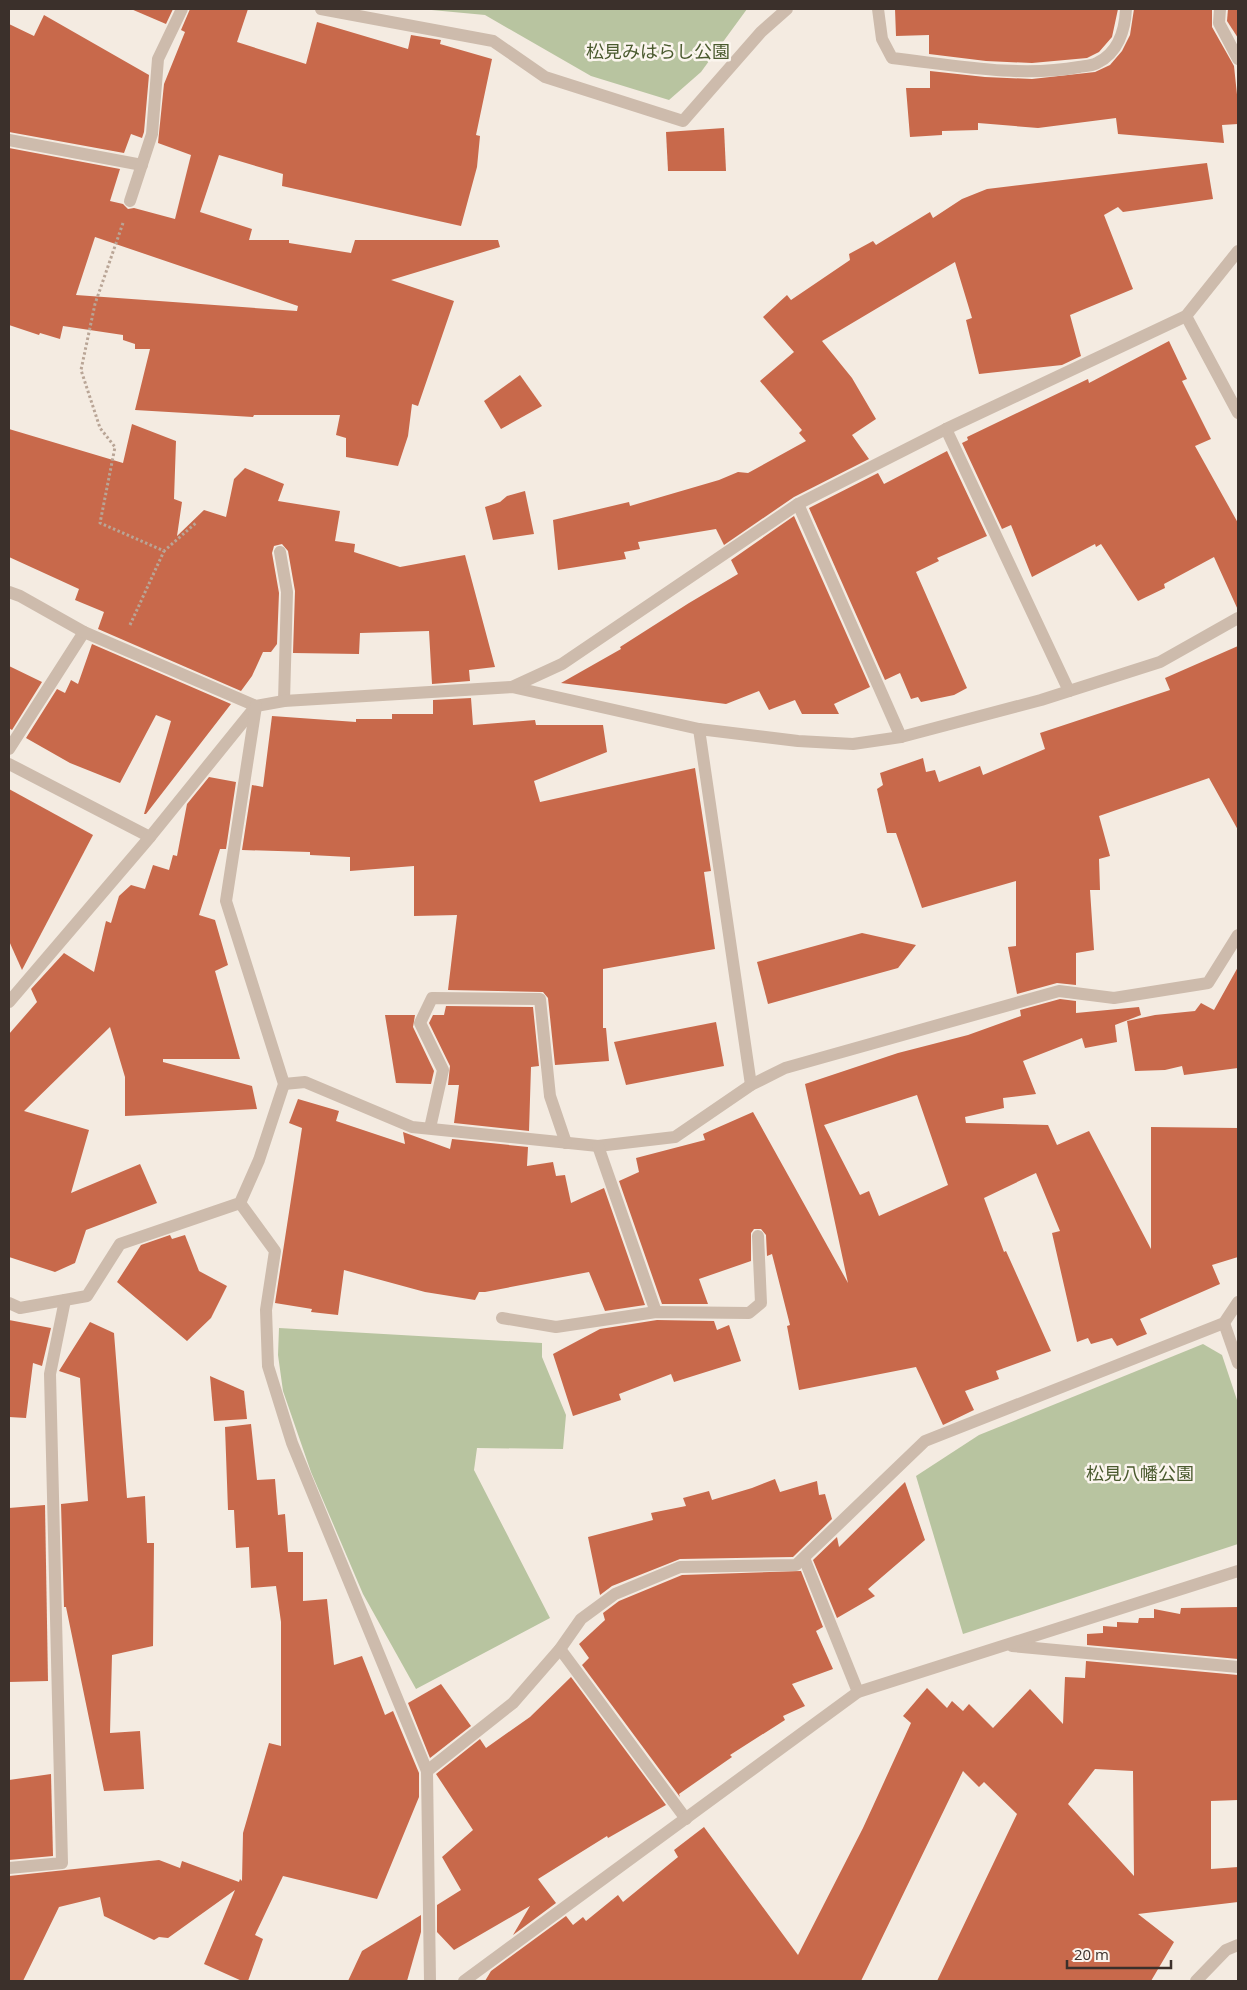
<svg xmlns="http://www.w3.org/2000/svg" width="1247" height="1990" font-family="'Open Sans','Noto Sans JP',sans-serif">
<style>
.green{fill:#b8c4a0}
.building{fill:#c8694b;fill-rule:evenodd}
.lines{fill:none;stroke-linecap:round;stroke-linejoin:round}
.path{stroke:#b9a596;stroke-width:3;stroke-dasharray:2.5 2.5;stroke-linecap:butt}
.service{stroke:#cdbbac;stroke-width:12}
.minor{stroke:#cdbbac;stroke-width:12}
.labels{text-anchor:middle;stroke-width:5;stroke-linejoin:round;paint-order:stroke}
.park-label{font-size:18px;fill:#4a5a2e;stroke:#fbf5ee}
</style>
<rect width="100%" height="100%" fill="#f4ebe1"/>
<g class="green">
<path d="M 421,9 L 747,9 L 701,72 L 669,100 L 591,76 L 485,15 Z"/>
<path d="M 279,1328 L 542,1343 L 542,1357 L 566,1415 L 563,1449 L 477,1448 L 474,1470 L 550,1618 L 416,1689 L 363,1594 L 311,1472 L 283,1391 L 278,1355 Z"/>
<path d="M 1203,1344 L 1222,1355 L 1238,1403 L 1238,1544 L 963,1634 L 916,1476 L 979,1435 Z"/>
</g>
<g class="building">
<path d="M 131,9 L 173,9 L 166,24 Z"/>
<path d="M 190,9 L 248,9 L 237,42 L 306,64 L 317,22 L 408,49 L 411,35 L 441,40 L 440,44 L 492,59 L 476,135 L 480,136 L 477,167 L 461,226 L 282,186 L 283,174 L 219,155 L 200,212 L 252,229 L 249,240 L 289,240 L 289,243 L 351,253 L 355,240 L 498,240 L 500,247 L 391,280 L 454,301 L 418,406 L 412,404 L 408,436 L 398,466 L 346,457 L 346,438 L 336,435 L 340,415 L 254,415 L 253,417 L 135,410 L 150,349 L 135,349 L 135,344 L 123,340 L 123,335 L 63,326 L 60,339 L 40,333 L 39,335 L 9,325 L 9,148 L 120,169 L 110,201 L 123,204 L 128,209 L 134,208 L 175,219 L 191,155 L 158,143 L 164,84 L 185,32 L 181,30 ZM 95,237 L 298,306 L 297,311 L 76,295 Z"/>
<path d="M 895,9 L 1118,9 L 1112,37 L 1099,52 L 1087,58 L 1032,63 L 986,61 L 929,54 L 929,35 L 896,36 Z"/>
<path d="M 1134,9 L 1212,9 L 1212,27 L 1234,66 L 1238,104 L 1238,124 L 1222,125 L 1224,143 L 1118,134 L 1116,118 L 1038,128 L 978,123 L 978,130 L 942,131 L 942,135 L 910,137 L 906,88 L 930,88 L 930,71 L 985,77 L 1032,79 L 1095,72 L 1110,65 L 1122,51 L 1130,35 Z"/>
<path d="M 1228,9 L 1238,9 L 1238,38 L 1227,21 Z"/>
<path d="M 44,15 L 149,75 L 144,132 L 142,138 L 131,134 L 124,153 L 9,132 L 9,24 L 34,36 Z"/>
<path d="M 724,128 L 726,171 L 668,171 L 666,132 Z"/>
<path d="M 1207,163 L 1213,199 L 1123,212 L 1118,207 L 1104,215 L 1133,289 L 1070,315 L 1081,356 L 1062,365 L 979,374 L 966,320 L 972,318 L 955,262 L 822,341 L 852,378 L 876,419 L 852,435 L 869,459 L 794,497 L 724,545 L 716,529 L 638,542 L 640,549 L 624,552 L 626,559 L 558,570 L 553,520 L 629,502 L 630,506 L 719,480 L 738,472 L 748,473 L 806,441 L 799,433 L 802,430 L 760,381 L 794,352 L 763,317 L 787,295 L 791,300 L 850,260 L 849,254 L 873,241 L 876,245 L 930,212 L 933,218 L 962,199 L 987,189 Z"/>
<path d="M 1169,341 L 1187,379 L 1182,381 L 1211,439 L 1195,446 L 1238,523 L 1238,610 L 1214,557 L 1164,584 L 1165,588 L 1138,601 L 1101,544 L 1096,547 L 1095,544 L 1032,577 L 1011,525 L 1002,529 L 962,443 L 968,440 L 967,437 L 1088,379 L 1089,383 Z"/>
<path d="M 520,375 L 542,406 L 501,429 L 484,401 Z"/>
<path d="M 132,424 L 176,441 L 174,499 L 182,502 L 177,536 L 204,510 L 226,517 L 234,479 L 245,468 L 284,484 L 278,501 L 340,511 L 335,541 L 355,544 L 354,552 L 400,567 L 465,555 L 495,667 L 469,670 L 470,681 L 432,684 L 429,631 L 360,633 L 359,654 L 293,653 L 295,591 L 288,551 L 282,544 L 274,546 L 272,553 L 279,593 L 277,644 L 271,652 L 263,652 L 252,676 L 241,691 L 98,629 L 104,612 L 75,600 L 79,589 L 9,557 L 9,429 L 123,463 Z"/>
<path d="M 947,451 L 987,536 L 937,558 L 939,561 L 916,572 L 967,688 L 954,695 L 921,702 L 918,697 L 911,699 L 900,673 L 885,680 L 809,508 L 878,473 L 884,484 Z"/>
<path d="M 525,491 L 534,534 L 493,540 L 485,507 L 500,502 L 507,496 Z"/>
<path d="M 794,516 L 870,687 L 834,704 L 839,714 L 802,714 L 795,700 L 769,710 L 759,691 L 726,704 L 561,683 L 621,649 L 620,647 L 689,603 L 738,574 L 731,560 Z"/>
<path d="M 92,644 L 231,704 L 146,814 L 144,814 L 171,721 L 156,715 L 120,783 L 70,763 L 26,738 L 57,689 L 65,693 L 71,680 L 78,684 Z"/>
<path d="M 1238,646 L 1238,830 L 1209,778 L 1099,816 L 1110,856 L 1099,859 L 1100,890 L 1090,890 L 1094,950 L 1076,953 L 1076,985 L 1057,983 L 1017,994 L 1008,947 L 1016,946 L 1016,881 L 922,908 L 896,833 L 887,833 L 877,789 L 883,785 L 880,773 L 923,758 L 926,772 L 935,770 L 939,782 L 980,766 L 983,775 L 1045,749 L 1040,733 L 1170,690 L 1165,678 Z"/>
<path d="M 9,666 L 42,682 L 12,730 L 9,728 Z"/>
<path d="M 471,698 L 473,725 L 535,720 L 536,725 L 603,725 L 607,752 L 534,781 L 540,802 L 695,768 L 711,871 L 704,872 L 715,949 L 603,969 L 603,1028 L 606,1028 L 609,1061 L 555,1065 L 548,998 L 543,992 L 448,990 L 457,915 L 414,916 L 414,866 L 350,871 L 350,857 L 310,855 L 310,852 L 242,850 L 252,785 L 263,787 L 272,716 L 356,722 L 356,719 L 392,719 L 392,714 L 433,714 L 433,700 Z"/>
<path d="M 209,777 L 236,782 L 226,849 L 220,849 L 199,915 L 215,920 L 228,965 L 215,971 L 240,1059 L 163,1059 L 163,1062 L 252,1086 L 257,1109 L 125,1116 L 125,1077 L 110,1027 L 24,1111 L 89,1130 L 71,1193 L 140,1164 L 157,1203 L 86,1230 L 75,1263 L 55,1272 L 9,1257 L 9,1034 L 37,1002 L 31,989 L 64,953 L 94,972 L 106,921 L 111,923 L 119,896 L 131,885 L 145,889 L 153,865 L 169,870 L 173,855 L 177,856 L 187,804 Z"/>
<path d="M 9,789 L 93,835 L 22,970 L 9,941 Z"/>
<path d="M 862,933 L 916,945 L 898,968 L 768,1004 L 757,962 Z"/>
<path d="M 1238,967 L 1238,1068 L 1184,1075 L 1182,1066 L 1165,1070 L 1135,1071 L 1127,1021 L 1155,1015 L 1195,1011 L 1201,1003 L 1214,1010 Z"/>
<path d="M 1060,999 L 1076,1001 L 1076,1013 L 1139,1007 L 1141,1015 L 1115,1025 L 1117,1042 L 1085,1048 L 1082,1038 L 1023,1061 L 1036,1094 L 1003,1098 L 1004,1108 L 965,1117 L 966,1123 L 1048,1125 L 1057,1145 L 1089,1131 L 1151,1249 L 1151,1127 L 1238,1128 L 1238,1257 L 1212,1265 L 1220,1284 L 1140,1319 L 1147,1334 L 1117,1346 L 1112,1338 L 1091,1344 L 1088,1338 L 1077,1342 L 1052,1233 L 1060,1231 L 1036,1173 L 984,1198 L 1004,1252 L 1006,1251 L 1051,1351 L 996,1371 L 999,1379 L 965,1391 L 974,1410 L 943,1425 L 916,1367 L 799,1390 L 787,1326 L 790,1325 L 772,1254 L 767,1256 L 766,1235 L 761,1229 L 754,1229 L 751,1233 L 751,1261 L 699,1279 L 708,1304 L 662,1304 L 619,1181 L 639,1172 L 636,1158 L 705,1140 L 703,1134 L 753,1112 L 848,1283 L 805,1084 L 898,1053 L 968,1035 L 1021,1016 L 1020,1010 ZM 917,1095 L 948,1185 L 879,1216 L 869,1191 L 860,1195 L 824,1125 Z"/>
<path d="M 446,1006 L 533,1007 L 539,1066 L 531,1067 L 529,1131 L 454,1123 L 459,1085 L 448,1085 L 450,1066 L 429,1023 L 433,1015 L 444,1015 Z"/>
<path d="M 385,1015 L 415,1015 L 413,1027 L 434,1071 L 431,1084 L 396,1083 Z"/>
<path d="M 716,1022 L 724,1066 L 626,1085 L 614,1042 Z"/>
<path d="M 298,1099 L 339,1111 L 336,1121 L 405,1144 L 403,1132 L 450,1149 L 452,1139 L 528,1147 L 527,1166 L 553,1162 L 556,1176 L 565,1175 L 571,1203 L 604,1188 L 645,1305 L 605,1311 L 589,1272 L 485,1292 L 479,1292 L 475,1300 L 425,1292 L 344,1270 L 338,1315 L 311,1312 L 312,1309 L 275,1303 L 302,1128 L 289,1123 Z"/>
<path d="M 170,1235 L 172,1239 L 185,1235 L 199,1271 L 227,1286 L 211,1318 L 187,1341 L 117,1282 L 141,1245 Z"/>
<path d="M 9,1320 L 51,1328 L 42,1366 L 33,1363 L 26,1418 L 9,1417 Z"/>
<path d="M 657,1320 L 714,1321 L 717,1330 L 729,1325 L 741,1361 L 674,1382 L 671,1374 L 619,1394 L 621,1400 L 573,1416 L 553,1354 L 600,1329 Z"/>
<path d="M 90,1322 L 114,1333 L 127,1498 L 145,1496 L 147,1543 L 154,1543 L 153,1646 L 112,1655 L 110,1733 L 140,1731 L 144,1789 L 104,1791 L 66,1607 L 64,1607 L 61,1504 L 88,1501 L 80,1378 L 59,1371 Z"/>
<path d="M 210,1376 L 244,1391 L 247,1419 L 214,1421 Z"/>
<path d="M 251,1424 L 257,1480 L 275,1479 L 278,1515 L 285,1514 L 288,1552 L 303,1552 L 303,1601 L 327,1599 L 334,1665 L 362,1656 L 385,1715 L 393,1711 L 419,1773 L 419,1797 L 377,1899 L 283,1876 L 255,1935 L 263,1939 L 248,1981 L 242,1981 L 204,1964 L 235,1890 L 168,1938 L 159,1937 L 154,1940 L 104,1916 L 100,1897 L 59,1907 L 23,1981 L 9,1981 L 9,1876 L 159,1860 L 180,1868 L 182,1861 L 239,1882 L 240,1879 L 242,1881 L 243,1833 L 269,1743 L 281,1746 L 281,1622 L 276,1586 L 251,1588 L 249,1547 L 236,1548 L 234,1510 L 228,1510 L 225,1427 Z"/>
<path d="M 775,1479 L 780,1492 L 817,1481 L 819,1495 L 825,1494 L 832,1519 L 793,1557 L 680,1559 L 612,1586 L 600,1595 L 588,1537 L 653,1520 L 651,1513 L 686,1506 L 683,1498 L 709,1491 L 712,1500 L 752,1488 Z"/>
<path d="M 905,1482 L 925,1540 L 868,1589 L 875,1596 L 837,1618 L 813,1560 L 837,1537 L 839,1547 Z"/>
<path d="M 45,1505 L 48,1681 L 9,1682 L 9,1508 Z"/>
<path d="M 801,1571 L 823,1627 L 816,1631 L 833,1669 L 792,1684 L 805,1706 L 783,1716 L 785,1720 L 730,1755 L 732,1757 L 679,1794 L 680,1797 L 582,1665 L 589,1658 L 579,1644 L 605,1620 L 603,1613 L 619,1601 L 682,1575 Z"/>
<path d="M 1238,1607 L 1238,1659 L 1087,1645 L 1087,1634 L 1103,1633 L 1103,1626 L 1117,1627 L 1117,1622 L 1138,1623 L 1139,1618 L 1154,1618 L 1154,1609 L 1180,1614 L 1181,1608 Z"/>
<path d="M 1086,1661 L 1238,1675 L 1238,1800 L 1211,1801 L 1211,1869 L 1238,1867 L 1238,1902 L 1138,1914 L 1174,1942 L 1151,1981 L 937,1981 L 1017,1814 L 984,1782 L 979,1787 L 963,1771 L 861,1981 L 485,1981 L 491,1971 L 566,1916 L 573,1925 L 583,1917 L 586,1921 L 618,1895 L 623,1902 L 678,1857 L 674,1850 L 704,1827 L 798,1955 L 863,1828 L 911,1723 L 903,1716 L 927,1688 L 947,1708 L 952,1701 L 963,1711 L 969,1704 L 993,1728 L 1030,1689 L 1063,1724 L 1065,1677 L 1085,1678 ZM 1095,1769 L 1133,1771 L 1134,1876 L 1068,1804 Z"/>
<path d="M 571,1677 L 666,1805 L 608,1838 L 607,1836 L 538,1879 L 556,1903 L 513,1935 L 530,1906 L 454,1950 L 437,1932 L 437,1905 L 461,1890 L 442,1857 L 473,1830 L 436,1774 L 480,1739 L 486,1748 L 530,1717 Z"/>
<path d="M 441,1684 L 471,1726 L 430,1758 L 408,1703 Z"/>
<path d="M 51,1774 L 53,1856 L 9,1860 L 9,1780 Z"/>
<path d="M 421,1915 L 421,1932 L 407,1981 L 348,1981 L 362,1951 Z"/>
</g>
<g class="lines">
<g class="path">
<path d="M 123,223 L 95,304 L 81,370 L 100,428 L 115,447 L 100,523 L 164,551 L 197,522"/>
<path d="M 130,625 L 164,551"/>
</g>
<g class="service">
<path d="M 9,140 L 142,165"/>
<path d="M 946,429 L 1069,691"/>
<path d="M 798,504 L 901,737"/>
<path d="M 280,552 L 287,592 L 284,701"/>
<path d="M 9,749 L 84,632"/>
</g>
<g class="minor">
<path d="M 321,9 L 493,41 L 545,77 L 683,121 L 761,32 L 787,9"/>
<path d="M 878,9 L 882,39 L 892,58 C 953,65 1018,78 1079,67 C 1084,66 1092,66 1097,63 C 1118,53 1125,30 1126,9"/>
<path d="M 1220,9 L 1219,23 L 1238,59"/>
<path d="M 130,201 L 152,134 L 158,59 L 182,9"/>
<path d="M 1186,316 L 1238,413"/>
<path d="M 9,592 L 20,596 L 84,632 L 256,706 L 284,701 L 512,687 L 699,729 L 798,741 L 853,744 L 901,737 L 1041,700 L 1160,662 L 1238,618"/>
<path d="M 512,687 L 562,664 L 798,504 L 946,429 L 1186,316 L 1238,251"/>
<path d="M 699,729 L 751,1085"/>
<path d="M 9,764 L 150,837"/>
<path d="M 9,1002 L 150,837 L 256,706"/>
<path d="M 284,1084 L 305,1082 L 412,1127 L 598,1146 L 675,1137 L 751,1085 L 785,1068 L 1059,991 L 1114,998 L 1208,983 L 1238,935"/>
<path d="M 430,1128 L 443,1070 L 420,1023 L 432,998 L 540,999 L 550,1096 L 566,1143"/>
<path d="M 598,1146 L 656,1312"/>
<path d="M 240,1203 L 275,1251 L 266,1310 L 268,1366 L 292,1443 L 427,1771"/>
<path d="M 9,1303 L 20,1308 L 87,1296 L 120,1244 L 240,1203 L 259,1160 L 284,1084 L 226,901 L 256,706"/>
<path d="M 502,1318 L 556,1327 L 656,1312 L 749,1313 L 761,1303 L 758,1236"/>
<path d="M 1224,1323 L 1238,1363"/>
<path d="M 804,1558 L 858,1692"/>
<path d="M 1012,1646 L 1238,1667"/>
<path d="M 560,1649 L 686,1819"/>
<path d="M 9,1868 L 62,1863 L 50,1374 L 65,1300"/>
<path d="M 430,1981 L 427,1771 L 513,1703 L 560,1649 L 581,1619 L 615,1594 L 680,1567 L 796,1565 L 925,1441 L 1224,1323 L 1238,1302"/>
<path d="M 464,1981 L 858,1692 L 1238,1571"/>
<path d="M 1196,1981 L 1226,1950 L 1238,1945"/>
</g>
</g>
<g class="labels">
<g class="park-label">
<text x="658" y="58">松見みはらし公園</text>
<text x="1140" y="1480">松見八幡公園</text>
</g>
</g>
<rect width="1247" height="1990" fill="none" stroke="#3b302b" stroke-width="20"/>
<path d="M1067 1960v8h104v-8" fill="none" stroke="#3b302b" stroke-width="2.5"/>
<text x="1074" y="1960" font-size="15" fill="#3b302b" stroke="#fbf5ee" stroke-width="4" paint-order="stroke">20 m</text>
</svg>
